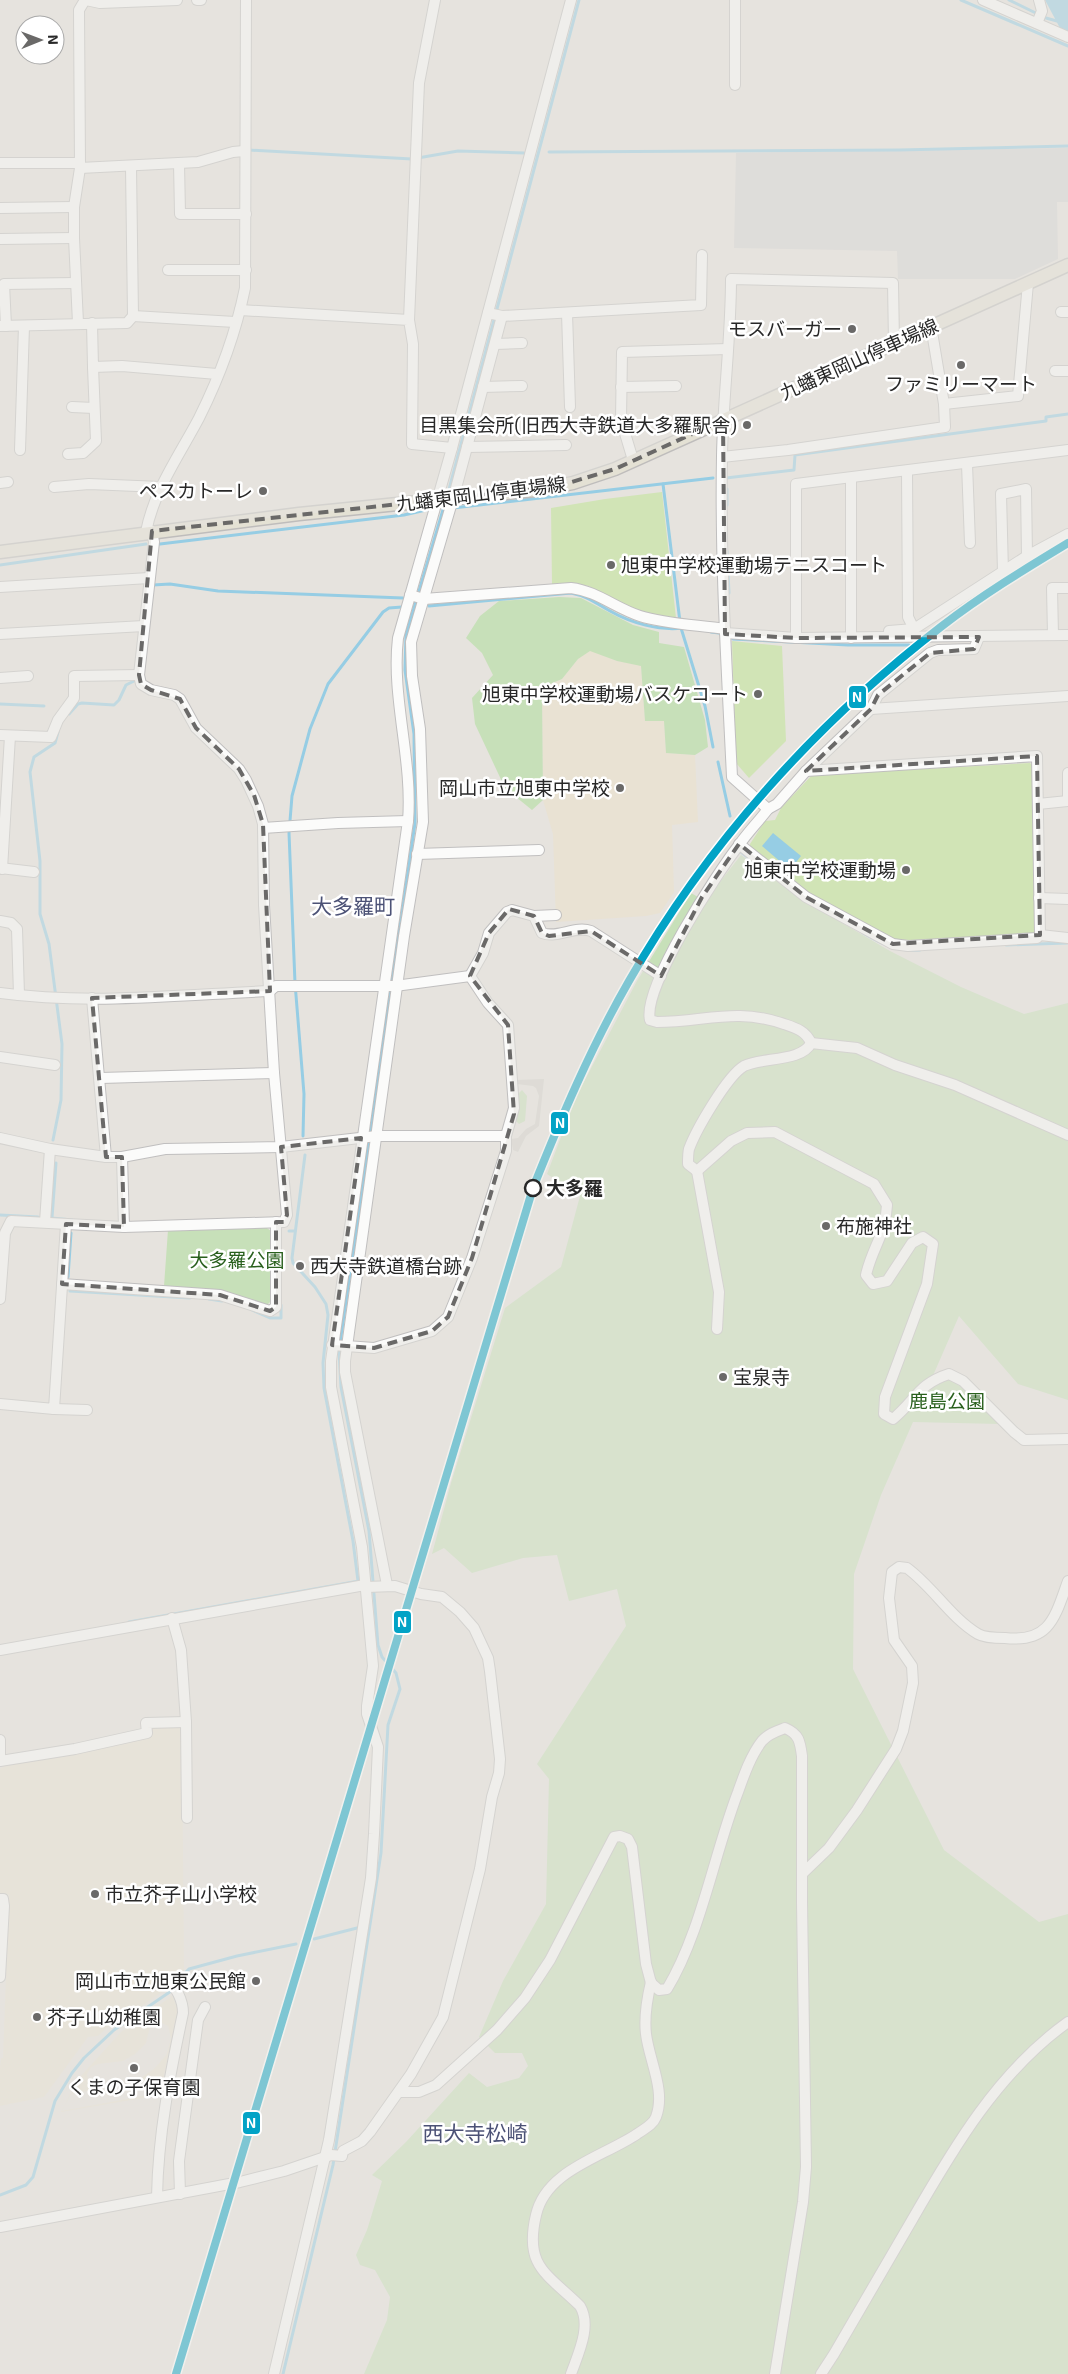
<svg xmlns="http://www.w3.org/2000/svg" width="1068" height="2374" font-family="'Exo 2','Noto Sans JP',sans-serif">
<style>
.industrial{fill:#d6d4d5}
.education{fill:#e9e2d3;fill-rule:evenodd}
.green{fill:#c7e0b9}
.pitch{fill:#d1e4b6}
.plaza{fill:#d4d1cc}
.water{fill:#96cde4}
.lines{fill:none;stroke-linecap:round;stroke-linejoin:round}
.stream{stroke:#96cde4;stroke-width:3}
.minor-casing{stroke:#c0bfbf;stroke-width:12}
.major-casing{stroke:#bfbdbc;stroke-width:15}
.minor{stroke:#fbfbfa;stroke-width:10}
.major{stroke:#e4e1d4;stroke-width:12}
.rail-1-casing{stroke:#fff;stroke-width:11}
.rail-1{stroke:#02a3c6;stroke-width:8}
.marked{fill:none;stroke:#6a6968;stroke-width:4;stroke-dasharray:10 6;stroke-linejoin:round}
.poi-dot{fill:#6a6968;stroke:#fff;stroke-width:2}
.stop-dot{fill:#fff;stroke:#282828;stroke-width:2.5}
.labels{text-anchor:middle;stroke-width:5;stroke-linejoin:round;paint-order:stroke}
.poi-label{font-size:19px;fill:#282828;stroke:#fff;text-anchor:end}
.street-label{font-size:19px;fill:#282828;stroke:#fff}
.stop-label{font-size:19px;font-weight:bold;fill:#282828;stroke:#fff;text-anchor:start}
.park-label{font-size:19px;fill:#29601d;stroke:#fff}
.quarter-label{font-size:21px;fill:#4c5276;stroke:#fff}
.line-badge{stroke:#fff;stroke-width:2}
.badge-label{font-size:14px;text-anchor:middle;font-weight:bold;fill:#fff}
</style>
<rect width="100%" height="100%" fill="#e6e3de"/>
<path class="industrial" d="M 1068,148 L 1068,202 L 1057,202 L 1058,259 L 1015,279 L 898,279 L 897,251 L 734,248 L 736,153 Z"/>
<g class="education">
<path d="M 590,650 L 617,661 L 641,665 L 645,721 L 664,720 L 666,753 L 695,755 L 698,822 L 672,825 L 674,892 L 660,913 L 646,916 L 556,922 L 553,834 L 543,800 L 542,690 L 550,684 L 562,679 L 578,659 Z"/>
<path d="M 182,1725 L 184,1970 L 178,1981 L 162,1992 L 112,2027 L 110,2025 L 98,2036 L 88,2037 L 44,2097 L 0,2106 L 0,2068 L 1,2058 L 3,2058 L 9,1895 L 0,1894 L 0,1769 L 9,1763 L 150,1735 L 150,1726 Z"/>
<path d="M 172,1996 L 177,2006 L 177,2013 L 160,2095 L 61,2112 L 81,2076 L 121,2032 ZM 160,2022 L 168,2026 L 171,2038 L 167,2054 L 155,2068 L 141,2078 L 122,2085 L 97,2089 L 97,2086 L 89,2082 L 87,2074 L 91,2067 L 98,2064 L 123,2061 L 135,2054 L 146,2043 L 150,2027 ZM 161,2079 L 159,2093 L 62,2111 L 70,2094 Z"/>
</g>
<g class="green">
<path d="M 559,597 L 581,598 L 633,625 L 659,632 L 659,643 L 684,647 L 705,720 L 708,747 L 695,755 L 666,753 L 664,721 L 645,721 L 641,666 L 617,661 L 590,651 L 578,659 L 562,679 L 550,684 L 542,690 L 543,800 L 532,810 L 505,788 L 475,724 L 472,698 L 493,675 L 482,653 L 466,638 L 480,616 L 499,601 Z"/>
<path d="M 741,855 L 803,900 L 890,951 L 961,987 L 1024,1014 L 1068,1003 L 1068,1400 L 1018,1384 L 959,1316 L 928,1387 L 947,1378 L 964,1385 L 1000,1424 L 913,1422 L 881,1495 L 854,1574 L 853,1669 L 944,1850 L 1039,1922 L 1068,1914 L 1068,2374 L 364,2374 L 387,2320 L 390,2297 L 375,2270 L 360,2265 L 356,2255 L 367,2230 L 382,2181 L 372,2175 L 406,2142 L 469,2073 L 487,2087 L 519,2078 L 528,2066 L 522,2053 L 495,2053 L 479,2037 L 503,1981 L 546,1904 L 549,1779 L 537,1764 L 626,1626 L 617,1589 L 569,1601 L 557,1555 L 523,1558 L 472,1573 L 444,1548 L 432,1554 L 451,1483 L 505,1308 L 561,1267 L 580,1196 L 547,1174 L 577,1095 L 637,981 L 691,893 L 705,901 Z"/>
<path d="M 522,1090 L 527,1096 L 525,1121 L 519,1124 L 515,1120 L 517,1095 Z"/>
<path d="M 264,1226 L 271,1231 L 271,1301 L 266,1306 C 234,1289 199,1288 164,1286 L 168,1230 Z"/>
</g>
<g class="pitch">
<path d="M 662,492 L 676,618 L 665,618 L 623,606 L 589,586 L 573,583 L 552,584 L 551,508 L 605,499 Z"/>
<path d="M 732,641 L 782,646 L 786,741 L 749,778 L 736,763 Z"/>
<path d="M 1030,763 L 1034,767 L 1035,934 L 910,940 L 894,939 L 805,892 L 750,848 L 750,844 L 765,821 L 775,820 L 781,808 L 812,775 Z"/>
</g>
<path class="plaza" d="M 544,1079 L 539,1126 L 526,1136 L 518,1152 L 513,1150 L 511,1139 L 518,1138 L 526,1129 L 535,1124 L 539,1096 L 536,1088 L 533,1086 L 517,1084 L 515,1080 Z"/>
<g class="water">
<path d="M 1045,0 L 1068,0 L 1068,33 L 1061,30 Z"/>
<path d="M 773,833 L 801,856 L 790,870 L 762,846 Z"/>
</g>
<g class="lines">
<g class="stream">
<path d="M 961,0 L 1068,46"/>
<path d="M 1009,0 L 1046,18 L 1068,24"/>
<path d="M 249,150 L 412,159 L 458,151 L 524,153"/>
<path d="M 549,152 L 899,150 L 1068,146"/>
<path d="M 726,478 L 794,470 L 795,455 L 1046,421 L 1046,417 L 1068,414"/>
<path d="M 663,484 L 680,622"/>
<path d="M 727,489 L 727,505"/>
<path d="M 447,497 L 579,0"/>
<path d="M 453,508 L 713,478"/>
<path d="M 160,544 L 404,515 L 426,510"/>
<path d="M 727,551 L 729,593"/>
<path d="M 0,565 L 146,544"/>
<path d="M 153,585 L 170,584 L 218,591 L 403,598"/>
<path d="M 429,606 L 571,593 C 587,596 597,604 610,611 C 631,623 659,631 683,628"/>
<path d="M 681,628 L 705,706 L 713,747"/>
<path d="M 711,632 L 719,633"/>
<path d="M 733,639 L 848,645 L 909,645"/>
<path d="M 0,704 L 44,706"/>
<path d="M 69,714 L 78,704 L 82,703 L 114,705 L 119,700 L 126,685 L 134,681"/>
<path d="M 718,762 L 730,816"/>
<path d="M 741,852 L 769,874"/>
<path d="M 863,933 C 882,944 897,952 920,950"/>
<path d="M 1006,945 L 1067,943"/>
<path d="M 303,1136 L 304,1094 L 295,983 L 289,833 L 292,796 L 310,729 L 328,684 L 383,612 L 389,608 L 402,607"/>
<path d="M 53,1140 L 61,1100 L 62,1044 L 49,944 L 40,914 L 40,861 L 30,772 L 34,757 L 55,743 L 58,732"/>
<path d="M 305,1155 L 292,1258 L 293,1263 L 315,1287 L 326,1304 L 328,1315 L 323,1363 L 324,1388 L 353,1541 L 358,1581"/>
<path d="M 56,1163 L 52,1218 L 72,1220"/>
<path d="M 0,1215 L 38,1217"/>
<path d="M 289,1231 L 295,1231"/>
<path d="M 68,1277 L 71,1233"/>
<path d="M 70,1291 L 190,1298"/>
<path d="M 209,1299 L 222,1301"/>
<path d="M 252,1310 L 270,1318 L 281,1318 L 281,1305"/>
<path d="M 129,1622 L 359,1581"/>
<path d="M 314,1939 L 357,1928"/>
<path d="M 0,2195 L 26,2185 L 33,2177 L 55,2101 L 72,2073 L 84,2058 L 114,2030 L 180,1985 L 186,1972 L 189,1969 L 237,1956 L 296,1944"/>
<path d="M 283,2374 L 333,2165 L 381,1853 L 388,1725 L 400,1689 L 396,1673 L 382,1657 L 378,1645 L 369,1531 L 341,1387 L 339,1350 L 415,823 L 414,734 L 405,670 L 406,635 L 445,503"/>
</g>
<defs>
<g id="minor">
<path d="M 86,0 L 100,3 L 177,0"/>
<path d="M 197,0 L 201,0"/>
<path d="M 735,0 L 735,85"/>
<path d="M 983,0 L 1068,37"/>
<path d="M 1037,23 L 1042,11 L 1039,0"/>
<path d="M 0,163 L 80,163"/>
<path d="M 179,163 L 180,214 L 246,214"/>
<path d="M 80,168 L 198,162 L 233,152 L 244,151"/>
<path d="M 0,208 L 74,207"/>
<path d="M 0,239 L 74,238"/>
<path d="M 168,270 L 246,270"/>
<path d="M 240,310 L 409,320 L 413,344 L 412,444 L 452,448"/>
<path d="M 1061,312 L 1068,312"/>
<path d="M 488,313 L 502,316 L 701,305 L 702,255"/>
<path d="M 567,313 L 570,407"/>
<path d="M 133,316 L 235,322"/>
<path d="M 409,320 L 419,83 L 435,0"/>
<path d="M 78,323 L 74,238 L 74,207 L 80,168 L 79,10 L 85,0"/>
<path d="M 92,323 L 93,367 L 122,366 L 217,374"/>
<path d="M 0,326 L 127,323 L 133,316 L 131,166"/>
<path d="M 6,326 L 4,284 L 76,283"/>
<path d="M 931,326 L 944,404 L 1018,396 L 1028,283"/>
<path d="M 894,343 L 893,283 L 731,279 C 731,338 723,397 722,456 C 720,563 727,671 732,777 L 768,809 L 777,804 L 806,771 L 871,709 L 878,695 L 930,653 L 938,650 L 974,649 L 979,637"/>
<path d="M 495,344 L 522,343"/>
<path d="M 1055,371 L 1068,371"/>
<path d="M 483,387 L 522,386"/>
<path d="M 621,387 L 676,386"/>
<path d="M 72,407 L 94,408"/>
<path d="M 467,447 L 566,445"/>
<path d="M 20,450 L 24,326"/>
<path d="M 68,454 L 83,453 L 96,441 L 93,367"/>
<path d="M 722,457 L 788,450 L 945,427 L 944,404"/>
<path d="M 633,460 L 621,420 L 622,352 L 728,349"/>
<path d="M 967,464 L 970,543"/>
<path d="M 907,471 L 908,617 L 914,629"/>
<path d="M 0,483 L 8,482"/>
<path d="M 54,487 L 89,484 L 161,487"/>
<path d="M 146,532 C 154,490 179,456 199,418 C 219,378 236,332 245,288 L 246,0"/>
<path d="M 1003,572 L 1001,494 L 1026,489 L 1027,556"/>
<path d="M 0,587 L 149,578"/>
<path d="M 410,595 L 424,599 L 571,588 C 597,591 615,608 640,616 C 665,624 698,625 725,629"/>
<path d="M 889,631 L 914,629 L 1027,556 L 1068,534"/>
<path d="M 725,633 L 796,638 L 1068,635"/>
<path d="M 0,634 L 144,626"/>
<path d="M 1053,635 L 1052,588 L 1068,588"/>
<path d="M 796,638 L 796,484 L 1068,450"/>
<path d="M 851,638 L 851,478"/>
<path d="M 0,678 L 28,676"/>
<path d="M 871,709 L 1068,696"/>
<path d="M 0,735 L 51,737 L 58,720 L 74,698 L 74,676 L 139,675"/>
<path d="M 806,771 L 1037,756 L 1040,935"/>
<path d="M 1068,801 L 1068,773"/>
<path d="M 1038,804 L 1068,801"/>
<path d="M 768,809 C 759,821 748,832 739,845 C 717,873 642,988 650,1020 L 657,1022 C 705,1022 735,1007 784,1024 C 796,1028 806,1031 811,1043 C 802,1062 762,1057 744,1066 C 727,1076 696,1130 689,1149 C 688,1153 688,1159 688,1164 L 697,1171 L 731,1141 L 747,1133 L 775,1132 L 874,1184 L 887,1205 C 886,1234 872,1248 866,1275 L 873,1284 L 887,1281 L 912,1243 L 923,1237 L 933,1244 L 927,1284 L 885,1397 L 884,1414 L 893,1419 C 916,1400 918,1384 949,1374 L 963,1381 L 1014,1432 L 1024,1440 L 1068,1439"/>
<path d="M 263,828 L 338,823 L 408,821"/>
<path d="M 739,844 L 806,897 L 893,944 L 908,946 L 1037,938 L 1040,935 L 1068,938"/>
<path d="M 417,854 L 539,850"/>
<path d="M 0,868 L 34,872"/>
<path d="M 2,869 L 10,736"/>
<path d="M 1039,898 L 1068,899"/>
<path d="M 534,916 L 556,915"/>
<path d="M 0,921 L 11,923 L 17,929 L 19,995"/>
<path d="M 470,976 L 483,953 L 489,933 L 507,912 L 512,910 L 534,916 L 542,933 C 558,939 575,925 591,931 L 661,976"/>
<path d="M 0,993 C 89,1005 180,995 270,991 L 276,986 L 395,986 L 470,976"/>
<path d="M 92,998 L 106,1157"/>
<path d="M 811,1043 L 857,1048 L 895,1065 L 955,1085 L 1068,1135"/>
<path d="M 0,1057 L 55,1065"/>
<path d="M 101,1078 L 274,1073"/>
<path d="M 0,1138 L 50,1149 L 106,1157 L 122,1157 L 165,1149 L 281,1147 L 377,1136 L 506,1136"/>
<path d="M 122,1157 L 124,1227"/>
<path d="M 697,1171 L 719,1292 L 717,1329"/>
<path d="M 45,1222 L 50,1149"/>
<path d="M 62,1284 L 220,1295 L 270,1311 L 276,1307 L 276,1222"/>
<path d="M 0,1299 L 5,1233 L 11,1221 L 124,1227 L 284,1222 L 287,1215 L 274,1073 L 264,905 L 263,824 L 258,806 L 246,780 L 239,769 L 196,728 L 180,699 L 174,695 L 151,690 L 141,684 L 139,675 L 154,542 L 152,531"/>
<path d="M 332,1345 L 374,1348 L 432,1331 L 448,1317 L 472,1258 L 506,1151 L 506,1136 L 514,1108 L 508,1025 L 488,1003 L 470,976"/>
<path d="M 0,1404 L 54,1409 L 66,1224"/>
<path d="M 54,1409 L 87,1410"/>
<path d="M 387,1585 L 345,1372 L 345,1361 L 404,936 L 423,822 L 420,729 L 412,676 L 411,642 L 455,492 L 502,316"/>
<path d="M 172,1618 L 181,1650 L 186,1722 L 187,1818"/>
<path d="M 0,1650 L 365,1585"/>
<path d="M 0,1740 L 0,1760"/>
<path d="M 0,1761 L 75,1749 L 147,1733 L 146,1723 L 186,1722"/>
<path d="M 802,1874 L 829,1848 L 857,1810 L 896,1749 L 903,1731 L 913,1683 L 912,1666 L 894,1640 L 889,1598 L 892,1572 L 899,1567 L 907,1568 C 933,1587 951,1618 978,1634 C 985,1638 997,1638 1005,1638 C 1050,1643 1055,1617 1068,1581"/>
<path d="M 0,1899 L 3,1899 L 4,1906 L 0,1977"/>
<path d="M 399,2092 L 419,2092 L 436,2085 L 497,2030 L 525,1998 L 550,1960 L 614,1837 L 620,1836 L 628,1839 L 632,1847 L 646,1964 L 651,1983 L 659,1990 L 667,1989 C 701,1933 714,1854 738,1792 C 744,1775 751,1755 762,1741 C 768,1734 777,1731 785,1728 C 799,1734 800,1741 802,1756 L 802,1902 L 806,2167 L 803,2202 L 775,2374"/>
<path d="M 180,2194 L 179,2161 L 198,2020 L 205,2007"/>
<path d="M 157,2197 C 158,2135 170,2074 183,2013 C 183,1999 176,1989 168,1978"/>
<path d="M 0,2227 L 240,2182 L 284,2171 L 331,2155 L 342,2156 L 343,2151 L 362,2141 L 370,2132 L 411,2074 L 443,2017 L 480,1869 L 492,1797 L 499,1773 L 500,1759 L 490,1671 L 488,1658 L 474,1628 L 460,1612 L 442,1597 L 421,1594 L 395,1586 L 366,1587"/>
<path d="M 274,2374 L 329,2140 L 371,1878 L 374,1834 L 378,1747 L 367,1714 L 367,1706 L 373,1666 L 362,1547 L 331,1387 L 331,1361 L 408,821 C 413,760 391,697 398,638 L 452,448 L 571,0"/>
<path d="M 571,2374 C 578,2354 592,2326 580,2306 C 546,2273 524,2266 536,2215 C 546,2170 603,2157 637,2134 C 644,2129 653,2125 656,2117 C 666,2091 649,2060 646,2034 C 644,2017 647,1999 651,1982"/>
<path d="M 821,2374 L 834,2354 C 860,2310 886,2265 912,2220 C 954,2147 998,2072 1068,2022"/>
</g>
<path id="major" d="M 0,552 L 299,514 L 536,490 L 573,483 L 615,469 L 1068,265"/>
</defs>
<use href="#minor" class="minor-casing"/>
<use href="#major" class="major-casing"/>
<use href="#minor" class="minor"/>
<use href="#major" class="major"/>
<defs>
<path id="rail-1" d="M 176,2374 L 533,1188 C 561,1118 591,1047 629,981 C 708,843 816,723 942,626 C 982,595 1025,569 1068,543"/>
</defs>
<use href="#rail-1" class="rail-1-casing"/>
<use href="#rail-1" class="rail-1"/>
</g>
<path d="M0 0H1068V2374H0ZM 723,420 L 725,634 L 796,638 L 979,637 L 974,649 L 930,653 L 878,695 L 871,709 L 806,771 L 1037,756 L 1040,935 L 893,944 L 806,897 L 739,844 L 702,897 L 661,976 L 591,931 L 549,936 L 542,933 L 534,916 L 509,909 L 489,933 L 470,976 L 508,1025 L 514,1114 L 472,1258 L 448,1317 L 432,1331 L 374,1348 L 332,1345 L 361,1138 L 281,1147 L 287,1215 L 284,1222 L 276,1222 L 276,1307 L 270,1311 L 220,1295 L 62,1284 L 66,1224 L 124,1227 L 122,1157 L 106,1157 L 92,998 L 270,991 L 263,824 L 254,795 L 239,769 L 196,728 L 180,699 L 151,690 L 141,684 L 139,675 L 152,531 L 555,487 L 615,469 Z" fill="#e6e3de" fill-opacity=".55" fill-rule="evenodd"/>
<path class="marked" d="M 723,420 L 725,634 L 796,638 L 979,637 L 974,649 L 930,653 L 878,695 L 871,709 L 806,771 L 1037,756 L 1040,935 L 893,944 L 806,897 L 739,844 L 702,897 L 661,976 L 591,931 L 549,936 L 542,933 L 534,916 L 509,909 L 489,933 L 470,976 L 508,1025 L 514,1114 L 472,1258 L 448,1317 L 432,1331 L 374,1348 L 332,1345 L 361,1138 L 281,1147 L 287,1215 L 284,1222 L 276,1222 L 276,1307 L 270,1311 L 220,1295 L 62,1284 L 66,1224 L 124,1227 L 122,1157 L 106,1157 L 92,998 L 270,991 L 263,824 L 254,795 L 239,769 L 196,728 L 180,699 L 151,690 L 141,684 L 139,675 L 152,531 L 555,487 L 615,469 Z"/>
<g class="poi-dot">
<circle cx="852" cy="329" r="5"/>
<circle cx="961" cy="365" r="5"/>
<circle cx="747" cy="425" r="5"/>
<circle cx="263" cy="491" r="5"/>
<circle cx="611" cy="565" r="5"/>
<circle cx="758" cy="694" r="5"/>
<circle cx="620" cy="788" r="5"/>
<circle cx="906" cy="870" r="5"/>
<circle cx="826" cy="1226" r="5"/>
<circle cx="300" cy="1266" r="5"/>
<circle cx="723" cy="1377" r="5"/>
<circle cx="95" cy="1894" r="5"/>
<circle cx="256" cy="1981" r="5"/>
<circle cx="37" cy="2017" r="5"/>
<circle cx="134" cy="2068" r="5"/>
</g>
<circle class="stop-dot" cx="533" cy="1188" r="8"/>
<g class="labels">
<g class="poi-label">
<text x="842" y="336">モスバーガー</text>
<text x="961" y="391" text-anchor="middle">ファミリーマート</text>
<text x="737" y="432">目黒集会所(旧西大寺鉄道大多羅駅舎)</text>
<text x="253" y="498">ペスカトーレ</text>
<text x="621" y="572" text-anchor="start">旭東中学校運動場テニスコート</text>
<text x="748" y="701">旭東中学校運動場バスケコート</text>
<text x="610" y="795">岡山市立旭東中学校</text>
<text x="896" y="877">旭東中学校運動場</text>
<text x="836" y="1233" text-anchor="start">布施神社</text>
<text x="310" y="1273" text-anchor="start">西大寺鉄道橋台跡</text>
<text x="733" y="1384" text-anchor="start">宝泉寺</text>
<text x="105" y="1901" text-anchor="start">市立芥子山小学校</text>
<text x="246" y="1988">岡山市立旭東公民館</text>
<text x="47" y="2024" text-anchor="start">芥子山幼稚園</text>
<text x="134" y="2094" text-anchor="middle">くまの子保育園</text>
</g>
<g class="street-label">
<text transform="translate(859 359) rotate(-24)" y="7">九蟠東岡山停車場線</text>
<text transform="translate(481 494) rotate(-7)" y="7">九蟠東岡山停車場線</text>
</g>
<g class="stop-label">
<text x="546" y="1195">大多羅</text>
</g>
<g class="park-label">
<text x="237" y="1267">大多羅公園</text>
<text x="947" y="1408">鹿島公園</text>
</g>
<g class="quarter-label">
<text x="353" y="914">大多羅町</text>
<text x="475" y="2141">西大寺松崎</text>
</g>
</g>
<g class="line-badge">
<rect x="848" y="685" width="19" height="24" rx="5" fill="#02a3c6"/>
<rect x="550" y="1111" width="19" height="24" rx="5" fill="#02a3c6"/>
<rect x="393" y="1610" width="19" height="24" rx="5" fill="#02a3c6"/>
<rect x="242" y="2111" width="19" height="24" rx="5" fill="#02a3c6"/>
</g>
<g class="badge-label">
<text x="857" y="702">N</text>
<text x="560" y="1128">N</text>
<text x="402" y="1627">N</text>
<text x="251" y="2128">N</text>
</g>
<g transform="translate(40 40) rotate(89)"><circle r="24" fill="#ffffff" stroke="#a9a9a9"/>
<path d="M0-4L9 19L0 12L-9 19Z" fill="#6a6968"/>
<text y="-8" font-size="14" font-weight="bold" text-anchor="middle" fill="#282828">N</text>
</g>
</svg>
